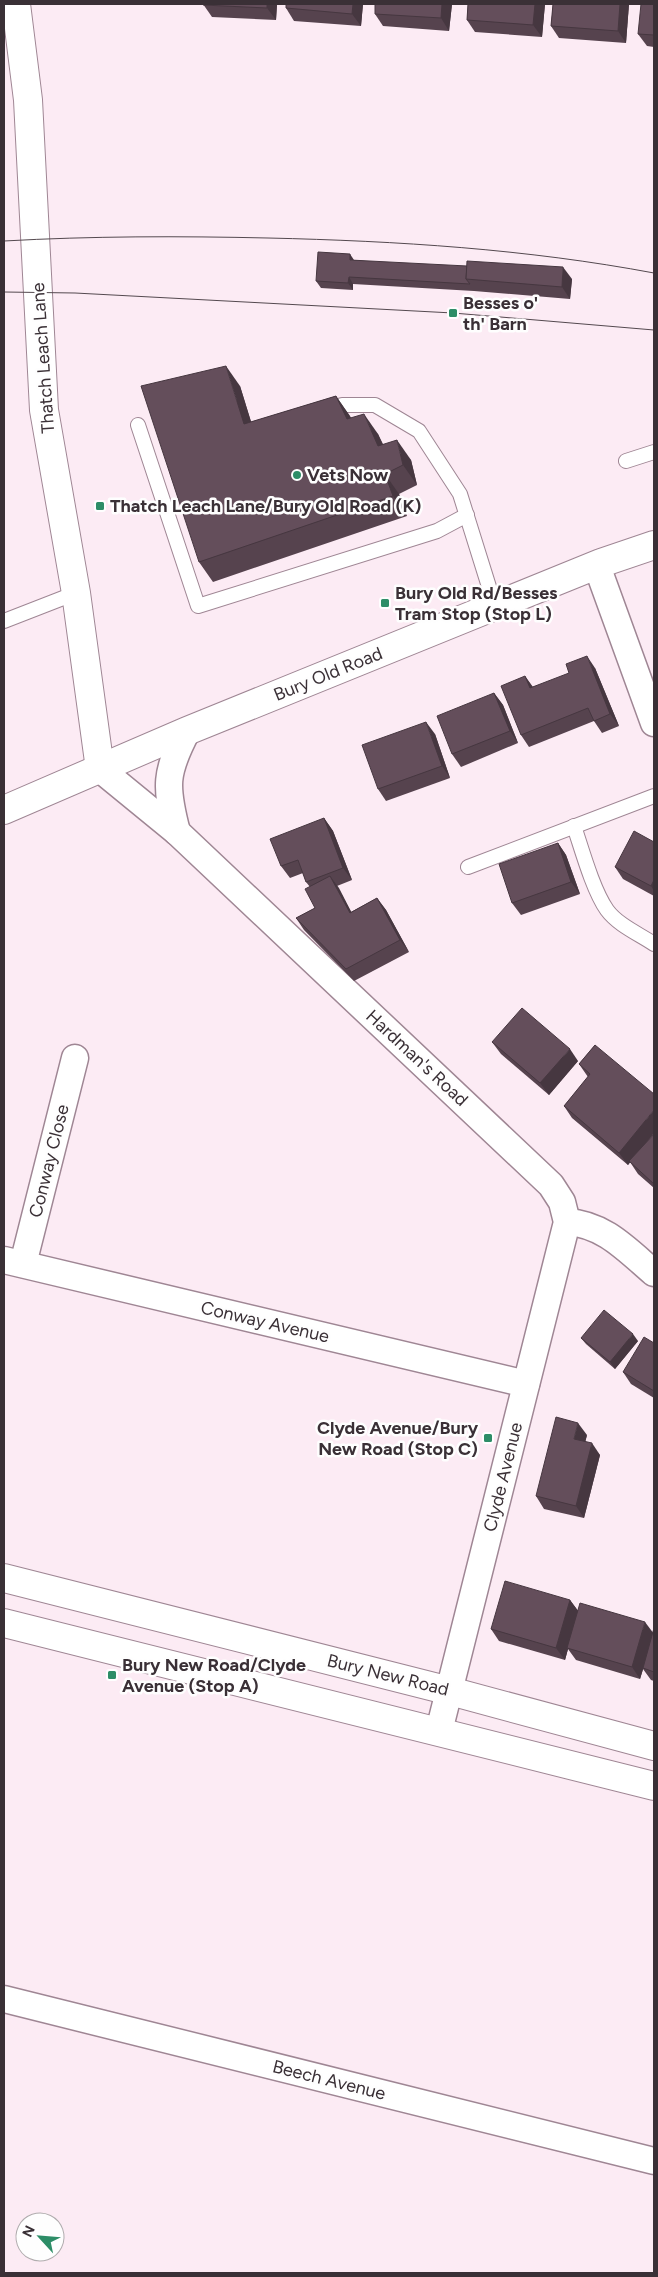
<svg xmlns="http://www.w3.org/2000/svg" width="658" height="2277" font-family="Figtree,sans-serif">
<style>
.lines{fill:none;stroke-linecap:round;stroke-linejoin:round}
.lane-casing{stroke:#9f8694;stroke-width:16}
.street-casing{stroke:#9f8694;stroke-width:29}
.secondary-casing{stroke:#9f8694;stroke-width:30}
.primary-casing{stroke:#9f8694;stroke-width:30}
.highway-casing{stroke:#9f8694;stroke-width:30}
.lane{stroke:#fff;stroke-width:14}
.street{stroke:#fff;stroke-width:26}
.secondary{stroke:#fff;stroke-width:28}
.primary{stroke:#fff;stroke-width:28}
.highway{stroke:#fff;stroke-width:28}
.tram{stroke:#54494f;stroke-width:1}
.wall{fill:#56434e}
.shaded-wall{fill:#463740}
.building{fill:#644e5b;stroke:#463740}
.poi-dot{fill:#2d8d67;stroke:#fefefe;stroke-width:2}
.labels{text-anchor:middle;stroke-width:5;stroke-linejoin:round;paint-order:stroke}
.poi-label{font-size:18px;font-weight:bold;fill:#3a3036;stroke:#fefefe;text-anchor:start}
.street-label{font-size:18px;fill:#3a3036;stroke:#fefefe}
</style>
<rect width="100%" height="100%" fill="#fcebf4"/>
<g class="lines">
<defs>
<g id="lane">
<path d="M 326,411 L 342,405 L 375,405 L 419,431 L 460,494 L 495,606"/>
<path d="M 138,425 L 198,606 L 437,531 L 467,515"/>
<path d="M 626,461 L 654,452"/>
<path d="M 4,621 L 76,593"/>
<path d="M 574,826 C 582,850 593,890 607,910 C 618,925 639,934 654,944"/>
<path d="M 468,867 L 654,796"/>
</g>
<g id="street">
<path d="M 597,566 L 654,723"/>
<path d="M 100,769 L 177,832 L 551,1185 L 562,1202 L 567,1222 L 439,1731"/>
<path d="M 177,832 C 165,786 165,773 187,731"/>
<path d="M 567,1222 C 604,1224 627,1250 654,1273"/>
<path d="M 4,1260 L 526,1384"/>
<path d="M 23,1264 L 75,1058"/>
<path d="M 4,1999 L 654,2161"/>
</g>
<path id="secondary" d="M 16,4 L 28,100 L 44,410 L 76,593 L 100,769"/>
<path id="primary" d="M 4,810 L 187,731 L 601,563 L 654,545"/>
<g id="highway">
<path d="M 4,1578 L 450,1691 L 654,1746"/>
<path d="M 4,1623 L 654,1786"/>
</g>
</defs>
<use href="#lane" class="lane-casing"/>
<use href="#street" class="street-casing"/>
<use href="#secondary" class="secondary-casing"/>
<use href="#primary" class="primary-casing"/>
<use href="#highway" class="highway-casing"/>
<use href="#lane" class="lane"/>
<use href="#street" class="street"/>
<use href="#secondary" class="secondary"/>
<use href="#primary" class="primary"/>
<use href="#highway" class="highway"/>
<g class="tram">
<path d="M 4,241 C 92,236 180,236 268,238 C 398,241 526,249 654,273"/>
<path d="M 4,292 L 75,293 L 453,313 L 654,330"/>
</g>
</g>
<g class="wall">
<path d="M 203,4 L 277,4 L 276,20 L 212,17 Z"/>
<path d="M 363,4 L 361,26 L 294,21 L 286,8 Z"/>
<path d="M 375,4 L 452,4 L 449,31 L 383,26 L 375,14 Z"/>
<path d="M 468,4 L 545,4 L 542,37 L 475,32 L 467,20 Z"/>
<path d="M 553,4 L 629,4 L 626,43 L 559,38 L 551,26 Z"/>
<path d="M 654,4 L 654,47 L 647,46 L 638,34 Z"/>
<path d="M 354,260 L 572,279 L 570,299 L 474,291 L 353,284 L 353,290 L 321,288 L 316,281 Z"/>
<path d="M 240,386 L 251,422 L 336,396 L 351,418 L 378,434 L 383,444 L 411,460 L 417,485 L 399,494 L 407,516 L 213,582 L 199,562 Z"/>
<path d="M 595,668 L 619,726 L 602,733 L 594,721 L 529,747 L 521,735 L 525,676 L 533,687 Z"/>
<path d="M 494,693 L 503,705 L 518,743 L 461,767 L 452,754 Z"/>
<path d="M 435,734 L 450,778 L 386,801 L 378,789 Z"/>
<path d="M 324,818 L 333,831 L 352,880 L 337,886 L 351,912 L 377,898 L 386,910 L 409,952 L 354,981 L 304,930 L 296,918 L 315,908 L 310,887 L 306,882 L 303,873 L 290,878 L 281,866 Z"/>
<path d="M 654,842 L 654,896 L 623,879 L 615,867 Z"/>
<path d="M 558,843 L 566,855 L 580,894 L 521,915 L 512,903 Z"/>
<path d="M 492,1042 L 578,1061 L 549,1095 L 501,1054 Z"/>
<path d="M 595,1045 L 654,1133 L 647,1142 L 654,1134 L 654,1188 L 638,1174 L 630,1162 L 628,1165 L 572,1118 L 564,1106 L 588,1077 L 579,1064 Z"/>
<path d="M 581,1338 L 638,1341 L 615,1369 L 586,1344 Z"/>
<path d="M 654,1343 L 654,1398 L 631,1384 L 623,1372 Z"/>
<path d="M 587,1435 L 585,1442 L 600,1455 L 584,1518 L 544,1509 L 536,1496 Z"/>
<path d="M 570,1600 L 578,1611 L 653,1633 L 654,1628 L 654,1681 L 651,1680 L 643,1669 L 640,1679 L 576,1660 L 568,1649 L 565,1660 L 499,1641 L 491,1629 Z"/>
</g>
<g class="shaded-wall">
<path d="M 267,4 L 277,4 L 276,20 L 267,8 Z"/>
<path d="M 353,4 L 363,4 L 361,26 L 352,14 Z"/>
<path d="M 442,4 L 452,4 L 449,31 L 441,18 Z"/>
<path d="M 535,4 L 545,4 L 542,37 L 533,25 Z"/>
<path d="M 620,4 L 629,4 L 626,43 L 618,31 Z"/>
<path d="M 350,254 L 354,260 L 350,260 Z"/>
<path d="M 563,267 L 572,279 L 570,299 L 562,287 Z"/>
<path d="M 349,277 L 353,284 L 353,290 L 348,283 Z"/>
<path d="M 226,366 L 240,386 L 258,444 L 244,424 Z"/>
<path d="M 336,396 L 350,416 L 361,439 L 347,419 Z"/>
<path d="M 364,414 L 378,434 L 392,466 L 378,446 Z"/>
<path d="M 397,440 L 411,460 L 417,485 L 403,465 Z"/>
<path d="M 385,474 L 399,494 L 407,516 L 393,496 Z"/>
<path d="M 587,656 L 595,668 L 619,726 L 610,714 Z"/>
<path d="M 525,676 L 533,688 L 530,688 Z"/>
<path d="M 494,693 L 503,705 L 518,743 L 510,731 Z"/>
<path d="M 426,722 L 435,734 L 450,778 L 442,766 Z"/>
<path d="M 324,818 L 333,831 L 352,880 L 343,868 Z"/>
<path d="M 558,843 L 566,855 L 580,894 L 571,882 Z"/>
<path d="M 330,876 L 339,888 L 358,925 L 350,913 Z"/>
<path d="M 654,880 L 654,891 L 651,886 Z"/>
<path d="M 377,898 L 386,910 L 409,952 L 400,940 Z"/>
<path d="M 570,1049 L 578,1061 L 549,1095 L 540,1083 Z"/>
<path d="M 654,1110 L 654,1133 L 628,1165 L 619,1153 Z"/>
<path d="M 633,1334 L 638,1341 L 615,1369 L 610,1362 Z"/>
<path d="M 578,1423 L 587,1435 L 583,1451 L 574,1439 Z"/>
<path d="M 592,1443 L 600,1455 L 584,1518 L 576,1506 Z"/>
<path d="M 570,1600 L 579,1612 L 567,1648 L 568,1649 L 565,1660 L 556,1648 Z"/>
<path d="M 645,1622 L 654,1634 L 640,1679 L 632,1667 Z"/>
</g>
<g class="building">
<path d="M 203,4 L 267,4 L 267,8 L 203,5 Z"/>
<path d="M 286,4 L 353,4 L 352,14 L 286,8 Z"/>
<path d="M 375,4 L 442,4 L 441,18 L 375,14 Z"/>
<path d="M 468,4 L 535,4 L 533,25 L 467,20 Z"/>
<path d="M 553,4 L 620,4 L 618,31 L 551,26 Z"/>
<path d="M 641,4 L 654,4 L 654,35 L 638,34 Z"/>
<path d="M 318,252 L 350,254 L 350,260 L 467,266 L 466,279 L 470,284 L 349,277 L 348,283 L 316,281 Z"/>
<path d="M 467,261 L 563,267 L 562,287 L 466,279 Z"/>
<path d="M 226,366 L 244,424 L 336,396 L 347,419 L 364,414 L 378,446 L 397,440 L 403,465 L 385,474 L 393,496 L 199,562 L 141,386 Z"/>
<path d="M 587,656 L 610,714 L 594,721 L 588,708 L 521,735 L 501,686 L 525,676 L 530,688 L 569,673 L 566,664 Z"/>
<path d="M 494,693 L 510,731 L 452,754 L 437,716 Z"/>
<path d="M 426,722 L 442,766 L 378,789 L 362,745 Z"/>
<path d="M 324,818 L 343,868 L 306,882 L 298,860 L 281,866 L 270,839 Z"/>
<path d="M 634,831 L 654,842 L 654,880 L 651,886 L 615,867 Z"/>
<path d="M 558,843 L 571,882 L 512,903 L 499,864 Z"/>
<path d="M 330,876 L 350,913 L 377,898 L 400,940 L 346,969 L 296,918 L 315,908 L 305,889 Z"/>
<path d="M 522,1008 L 570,1049 L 540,1083 L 492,1042 Z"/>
<path d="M 595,1045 L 654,1094 L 654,1110 L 619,1153 L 564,1106 L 590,1074 L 579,1064 Z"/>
<path d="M 654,1134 L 654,1184 L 629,1161 Z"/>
<path d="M 604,1310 L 633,1334 L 610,1362 L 581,1338 Z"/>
<path d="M 644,1337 L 654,1343 L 654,1391 L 623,1372 Z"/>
<path d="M 556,1417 L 578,1423 L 574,1439 L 592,1443 L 576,1506 L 536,1496 Z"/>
<path d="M 505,1581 L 570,1600 L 556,1648 L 491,1629 Z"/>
<path d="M 580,1603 L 645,1622 L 632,1667 L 567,1648 Z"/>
<path d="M 654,1628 L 654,1672 L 643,1668 Z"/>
</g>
<g class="poi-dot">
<rect x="448" y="308" width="10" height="10" rx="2.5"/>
<circle cx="297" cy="475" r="5"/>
<rect x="95" y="501" width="10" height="10" rx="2.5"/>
<rect x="380" y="598" width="10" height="10" rx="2.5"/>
<rect x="483" y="1433" width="10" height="10" rx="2.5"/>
<rect x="107" y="1670" width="10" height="10" rx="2.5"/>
</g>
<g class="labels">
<g class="poi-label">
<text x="463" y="309">Besses o'<tspan x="463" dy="21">th' Barn</tspan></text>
<text x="307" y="481">Vets Now</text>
<text x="110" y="512">Thatch Leach Lane/Bury Old Road (K)</text>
<text x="395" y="599">Bury Old Rd/Besses<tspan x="395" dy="21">Tram Stop (Stop L)</tspan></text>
<text x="478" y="1434" text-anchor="end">Clyde Avenue/Bury<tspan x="478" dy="21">New Road (Stop C)</tspan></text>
<text x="122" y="1671">Bury New Road/Clyde<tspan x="122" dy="21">Avenue (Stop A)</tspan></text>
</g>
<g class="street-label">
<text transform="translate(43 358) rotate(-94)" y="6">Thatch Leach Lane</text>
<text transform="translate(328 674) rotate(-22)" y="6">Bury Old Road</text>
<text transform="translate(417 1058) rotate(43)" y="6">Hardman's Road</text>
<text transform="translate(49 1161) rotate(-76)" y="6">Conway Close</text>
<text transform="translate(265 1322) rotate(13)" y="6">Conway Avenue</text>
<text transform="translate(503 1477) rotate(-76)" y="6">Clyde Avenue</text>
<text transform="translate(388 1675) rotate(14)" y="6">Bury New Road</text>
<text transform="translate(329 2080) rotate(14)" y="6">Beech Avenue</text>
</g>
</g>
<rect width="658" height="2277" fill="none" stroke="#3a3036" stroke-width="10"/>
<g transform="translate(40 2237) rotate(296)"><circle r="24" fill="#fefefe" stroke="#b0acae"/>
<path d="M0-4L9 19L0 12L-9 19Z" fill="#2d8d67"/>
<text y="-8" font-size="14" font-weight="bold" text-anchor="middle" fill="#3a3036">N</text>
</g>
</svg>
